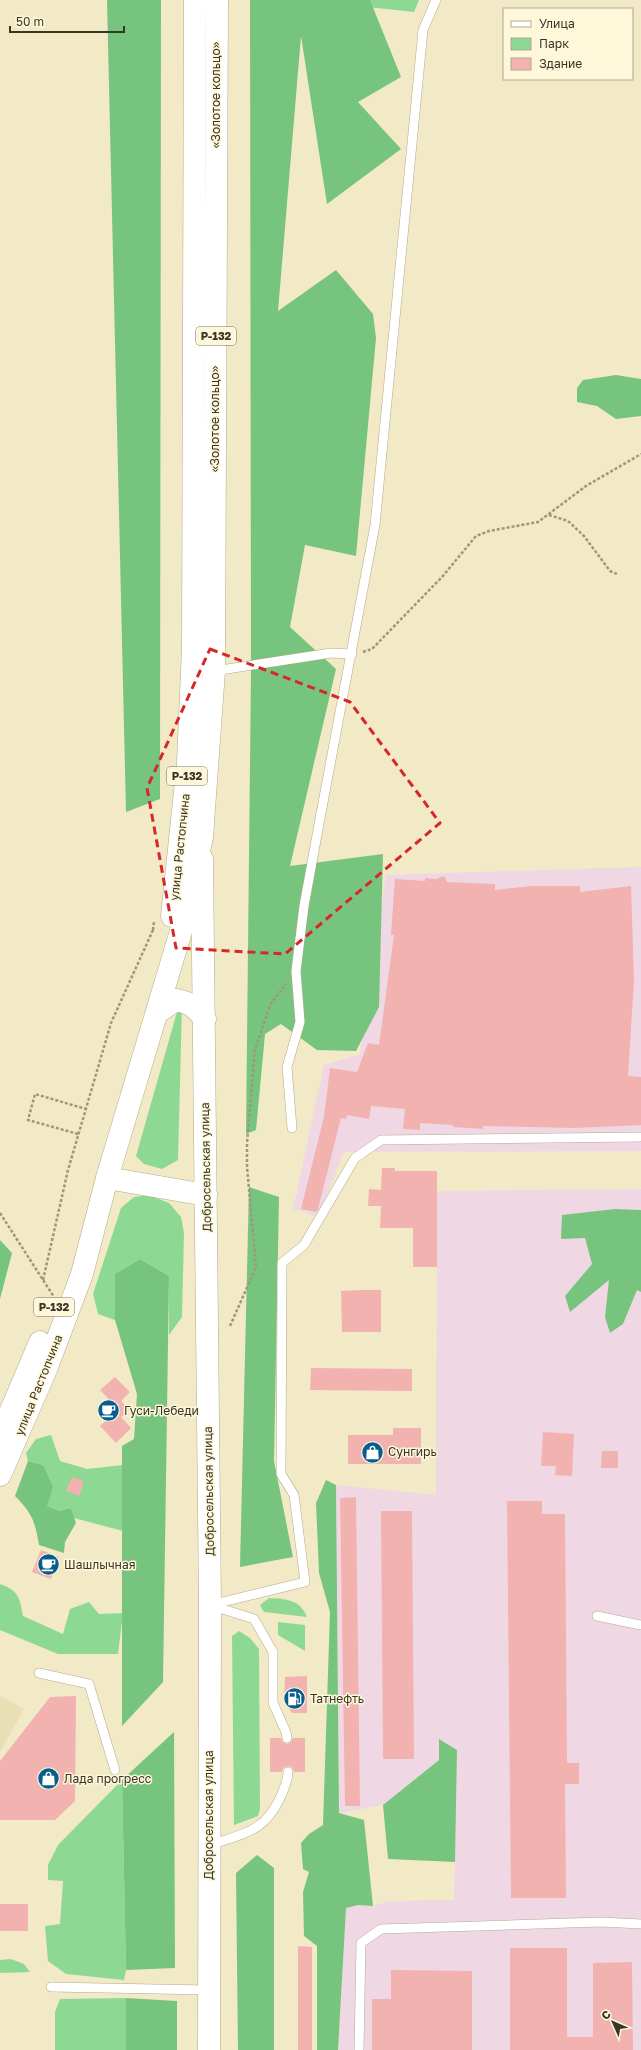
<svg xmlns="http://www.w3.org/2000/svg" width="641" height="2050" font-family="'Golos Text',sans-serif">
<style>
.built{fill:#e9dfb4}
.industrial{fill:#efd8e3}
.green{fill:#8dd994}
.forest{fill:#77c47f}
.building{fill:#f2b2af}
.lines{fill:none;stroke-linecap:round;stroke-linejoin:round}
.service-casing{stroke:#b4ab89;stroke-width:10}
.primary-casing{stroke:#b4ab89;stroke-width:23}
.trunk-casing{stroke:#b4ab89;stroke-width:23}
.path{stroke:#9e977e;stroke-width:2.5;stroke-dasharray:3 2;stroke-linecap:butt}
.service{stroke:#fff;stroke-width:9}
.primary{stroke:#fff;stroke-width:22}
.trunk{stroke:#fff;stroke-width:22}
.marked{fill:none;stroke:#d62828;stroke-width:3;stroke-dasharray:8 5;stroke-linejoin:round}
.labels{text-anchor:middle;stroke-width:3;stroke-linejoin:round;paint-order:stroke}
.shield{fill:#fef7da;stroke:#74705d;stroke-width:1}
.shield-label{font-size:11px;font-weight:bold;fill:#393628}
.street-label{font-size:12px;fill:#393628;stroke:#fef7da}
.poi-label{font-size:12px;fill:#393628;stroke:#fef7da;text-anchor:start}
</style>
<rect width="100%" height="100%" fill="#f2e9c6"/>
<path class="built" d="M 0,1696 L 24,1709 L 0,1752 Z"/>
<g class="industrial">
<path d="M 641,867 L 641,1151 L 344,1152 L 318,1217 L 293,1209 L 324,1065 L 360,1054 L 386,875 Z"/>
<path d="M 641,1189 L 641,2050 L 338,2050 L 346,1907 L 358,1905 L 373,1906 L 391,1901 L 454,1900 L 457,1750 L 439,1739 L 439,1760 L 383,1805 L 339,1813 L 336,1485 L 436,1495 L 437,1191 Z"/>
</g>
<g class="green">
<path d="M 302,0 L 419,0 L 414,12 Z"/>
<path d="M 179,1005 L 182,1005 L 178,1160 L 162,1169 L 144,1164 L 136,1156 Z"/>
<path d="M 149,1195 L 169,1203 L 181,1217 L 184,1233 L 182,1317 L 169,1335 L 169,1276 L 140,1259 L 115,1274 L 115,1320 L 98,1314 L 93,1294 L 121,1208 L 134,1197 Z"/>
<path d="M 51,1435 L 60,1461 L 87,1469 L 123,1465 L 123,1531 L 74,1518 L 71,1508 L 59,1511 L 46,1506 L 43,1465 L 28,1461 L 26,1453 L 36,1439 Z"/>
<path d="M 0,1584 C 19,1590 20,1599 23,1616 L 63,1634 L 70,1609 L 89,1602 L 99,1614 L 123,1613 L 118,1654 L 58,1654 L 0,1630 Z"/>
<path d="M 269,1598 C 285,1599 300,1599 307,1617 L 264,1612 L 260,1605 Z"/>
<path d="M 278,1622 L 305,1625 L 305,1651 L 278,1635 Z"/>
<path d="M 239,1631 L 250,1638 L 259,1649 L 260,1809 L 258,1816 L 234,1825 L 232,1636 Z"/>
<path d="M 122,1780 L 126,1970 L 124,1980 L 66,1974 L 48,1961 L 45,1926 L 60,1924 L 63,1881 L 48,1880 L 48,1865 L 58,1845 Z"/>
<path d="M 11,1959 L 24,1964 L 30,1972 L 0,1973 L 0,1960 Z"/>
<path d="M 126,1998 L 126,2050 L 55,2050 L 55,2012 L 60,1999 Z"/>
</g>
<g class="forest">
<path d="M 107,0 L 161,0 L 160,799 L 126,812 Z"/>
<path d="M 250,0 L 370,0 L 401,77 L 358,102 L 401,149 L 327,204 L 301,36 L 278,311 L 336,270 L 373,314 L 376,338 L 356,556 L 305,545 L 290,627 L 336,669 L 290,866 L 383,854 L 379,1007 L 356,1051 L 317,1050 L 281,1024 L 265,1034 L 256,1130 L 246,1134 L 251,672 Z"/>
<path d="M 616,375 L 641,379 L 641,416 L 616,419 L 597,406 L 577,402 L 577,388 L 583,380 Z"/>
<path d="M 249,1187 L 279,1197 L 274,1461 L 293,1557 L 240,1567 Z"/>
<path d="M 615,1209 L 641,1210 L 641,1292 L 637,1290 L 623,1324 L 610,1333 L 605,1317 L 609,1280 L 570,1312 L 565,1296 L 592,1264 L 585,1238 L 561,1239 L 562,1215 Z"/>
<path d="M 0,1240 L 12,1253 L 0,1299 Z"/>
<path d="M 140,1259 L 169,1276 L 163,1682 L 122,1726 L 122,1446 L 134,1439 L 137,1394 L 115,1320 L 115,1274 Z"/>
<path d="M 28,1461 L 43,1465 L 53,1487 L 47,1506 L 59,1511 L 71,1508 L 76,1523 L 65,1542 L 64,1553 L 39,1545 C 35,1521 32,1513 15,1496 Z"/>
<path d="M 326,1480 L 336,1485 L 339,1813 L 364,1820 L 373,1906 L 358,1905 L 346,1908 L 338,2050 L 317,2050 L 317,1946 L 304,1936 L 303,1892 L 309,1872 L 303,1869 L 301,1843 L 309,1834 L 323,1825 L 330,1612 L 319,1573 L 316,1503 Z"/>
<path d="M 174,1732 L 175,1968 L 126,1970 L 122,1780 Z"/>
<path d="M 439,1739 L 457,1750 L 455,1862 L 388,1859 L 383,1805 L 439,1760 Z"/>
<path d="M 257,1855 L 274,1868 L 274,2050 L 238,2050 L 236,1873 Z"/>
<path d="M 126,1998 L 177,2001 L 177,2050 L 126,2050 Z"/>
</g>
<g class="building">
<path d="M 444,876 L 447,882 L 495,884 L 495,890 L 531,886 L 580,886 L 580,892 L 631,886 L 634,981 L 628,1076 L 641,1077 L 641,1125 L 574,1128 L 483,1126 L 483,1129 L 453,1127 L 453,1125 L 420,1123 L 420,1130 L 403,1129 L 405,1109 L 371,1106 L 369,1119 L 347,1115 L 346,1119 L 341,1118 L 318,1209 L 316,1212 L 301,1209 L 324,1117 L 330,1068 L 357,1072 L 368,1043 L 379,1045 L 394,935 L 391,935 L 395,879 L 425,881 L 425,878 L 436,879 Z"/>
<path d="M 382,1168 L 395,1168 L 395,1171 L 437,1171 L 437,1267 L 413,1267 L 413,1228 L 380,1228 L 381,1206 L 368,1206 L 369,1189 L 381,1190 Z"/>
<path d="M 361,1290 L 381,1290 L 381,1332 L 342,1332 L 341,1291 Z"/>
<path d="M 311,1368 L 412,1369 L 412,1391 L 310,1390 Z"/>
<path d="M 115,1377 L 130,1392 L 121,1401 L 129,1409 L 121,1417 L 131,1428 L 116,1443 L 100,1426 L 109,1418 L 99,1409 L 109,1399 L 100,1390 Z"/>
<path d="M 393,1428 L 421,1428 L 421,1464 L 348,1464 L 348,1435 L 393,1435 Z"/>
<path d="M 543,1432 L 574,1434 L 572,1476 L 555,1475 L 556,1466 L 541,1466 Z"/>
<path d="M 602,1451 L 618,1451 L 618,1468 L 601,1468 Z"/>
<path d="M 72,1477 L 84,1481 L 79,1496 L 66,1491 Z"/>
<path d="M 356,1497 L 360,1806 L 345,1806 L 340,1498 Z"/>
<path d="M 507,1501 L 542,1501 L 542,1514 L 565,1514 L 567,1763 L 579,1763 L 579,1784 L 565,1784 L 566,1898 L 511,1898 Z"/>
<path d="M 381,1511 L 412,1511 L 414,1759 L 383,1759 Z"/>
<path d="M 41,1550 L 59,1557 L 51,1579 L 32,1572 Z"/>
<path d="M 307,1676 L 307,1713 L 292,1713 L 284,1702 L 285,1677 Z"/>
<path d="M 76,1696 L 75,1801 L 55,1820 L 0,1820 L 0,1761 L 50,1697 Z"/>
<path d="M 270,1738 L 281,1738 L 283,1742 L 288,1744 L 291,1742 L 293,1738 L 305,1738 L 305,1772 L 294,1772 L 292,1767 L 288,1766 L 283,1768 L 282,1772 L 270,1772 Z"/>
<rect x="0" y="1904" width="28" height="27"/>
<path d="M 298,1946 L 312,1947 L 312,2050 L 298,2050 Z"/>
<path d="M 510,1948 L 567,1948 L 567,2037 L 593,2037 L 593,1963 L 632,1962 L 633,2050 L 510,2050 Z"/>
<path d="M 391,1970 L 472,1971 L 472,2050 L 372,2050 L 372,1999 L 391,1999 Z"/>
</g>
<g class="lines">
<defs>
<g id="service">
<path d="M 214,671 L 331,653 L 352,654"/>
<path d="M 292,1128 L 287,1067 L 300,1022 L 296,971 L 304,906 L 319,824 L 375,525 L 423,30 L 436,0"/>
<path d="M 210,1605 L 305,1582 L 294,1495 L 281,1474 L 282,1263 L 304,1245 L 355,1158 L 381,1140 L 641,1137"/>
<path d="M 210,1605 L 254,1619 L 273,1652 L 273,1703 L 286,1732 L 287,1738"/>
<path d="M 597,1616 L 641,1625"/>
<path d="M 39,1673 L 89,1684 L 115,1770"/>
<path d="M 210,1845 C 245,1833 265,1832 281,1796 C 284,1788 288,1781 288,1772"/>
<path d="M 51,1987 L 209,1990"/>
<path d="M 359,2050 L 361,1943 L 381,1929 L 601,1922 L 641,1924"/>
</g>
<g id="primary">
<path d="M 202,859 L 210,1605 L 209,2050"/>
<path d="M 158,1012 L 176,1000 C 190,1002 196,1008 205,1019"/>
<path d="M 107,1178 L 206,1195"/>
</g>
<g id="trunk">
<path d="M 172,916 L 188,763 L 193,648 L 195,0"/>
<path d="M 0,1436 L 40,1342"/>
<path d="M 0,1475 L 47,1367 L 82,1274 L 107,1178 L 184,921 L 202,837 L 214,671 L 217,0"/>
</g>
</defs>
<use href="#service" class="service-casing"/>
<use href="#primary" class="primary-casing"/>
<use href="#trunk" class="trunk-casing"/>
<g class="path">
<path d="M 549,515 L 568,521 L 584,536 L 610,571 L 617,574"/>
<path d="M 363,652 L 372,649 L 442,577 L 476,536 L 489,531 L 538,522 L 586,486 L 641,454"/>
<path d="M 153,930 L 154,922"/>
<path d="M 78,1134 L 28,1120 L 35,1094 L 86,1109"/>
<path d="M 0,1213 L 54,1297"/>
<path d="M 43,1280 L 68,1170 L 111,1023 L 153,930"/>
<path d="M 230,1326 L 256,1267 L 247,1167 L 247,1143 L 255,1050 L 270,1005 L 286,984"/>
</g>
<use href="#service" class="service"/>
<use href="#primary" class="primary"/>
<use href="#trunk" class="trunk"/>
</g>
<path class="marked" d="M 210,649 L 350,702 L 440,823 L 285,954 L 176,948 L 147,788 Z"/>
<defs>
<symbol id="cafe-disc" viewBox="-11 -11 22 22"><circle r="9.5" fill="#085d8e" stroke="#fef7da"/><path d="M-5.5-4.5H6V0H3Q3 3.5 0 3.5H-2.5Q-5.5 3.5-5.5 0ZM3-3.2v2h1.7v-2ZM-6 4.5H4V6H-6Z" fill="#fff"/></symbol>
<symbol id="shop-disc" viewBox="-11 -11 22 22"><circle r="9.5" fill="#085d8e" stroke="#fef7da"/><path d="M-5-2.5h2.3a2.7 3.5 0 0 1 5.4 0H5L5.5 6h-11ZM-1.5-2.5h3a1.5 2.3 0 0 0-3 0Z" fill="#fff"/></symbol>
<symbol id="fuel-disc" viewBox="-11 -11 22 22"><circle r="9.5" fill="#085d8e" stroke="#fef7da"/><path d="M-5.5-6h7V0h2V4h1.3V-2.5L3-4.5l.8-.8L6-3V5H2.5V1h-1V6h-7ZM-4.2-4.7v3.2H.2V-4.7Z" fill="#fff"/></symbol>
</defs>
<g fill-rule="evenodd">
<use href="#cafe-disc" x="96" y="1398" width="25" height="25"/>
<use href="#shop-disc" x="360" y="1440" width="25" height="25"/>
<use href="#cafe-disc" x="36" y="1552" width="25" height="25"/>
<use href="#fuel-disc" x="282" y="1686" width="25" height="25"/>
<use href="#shop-disc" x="36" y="1766" width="25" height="25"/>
</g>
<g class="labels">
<g class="shield">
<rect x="196" y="327" width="40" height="18" rx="3"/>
<rect x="167" y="767" width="40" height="18" rx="3"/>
<rect x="34" y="1298" width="40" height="18" rx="3"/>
</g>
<g class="shield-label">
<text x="216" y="340">Р-132</text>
<text x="187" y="780">Р-132</text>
<text x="54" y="1311">Р-132</text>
</g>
<g class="street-label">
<text transform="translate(216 95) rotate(-90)" y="4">«Золотое кольцо»</text>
<text transform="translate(215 419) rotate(-90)" y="4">«Золотое кольцо»</text>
<text transform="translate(180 847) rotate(-84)" y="4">улица Растопчина</text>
<text transform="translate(206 1167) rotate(-91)" y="4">Добросельская улица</text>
<text transform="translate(39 1385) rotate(-68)" y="4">улица Растопчина</text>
<text transform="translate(209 1491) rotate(-91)" y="4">Добросельская улица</text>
<text transform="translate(209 1815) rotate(-90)" y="4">Добросельская улица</text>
</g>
<g class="poi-label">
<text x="124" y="1415">Гуси-Лебеди</text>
<text x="388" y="1456">Сунгирь</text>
<text x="64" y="1569">Шашлычная</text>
<text x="310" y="1703">Татнефть</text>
<text x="64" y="1783">Лада прогресс</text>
</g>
</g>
<rect x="503" y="8" width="130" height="72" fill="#fef7da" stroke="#afaa93"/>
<rect x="511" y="21" width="20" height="6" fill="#ffffff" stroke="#afaa93"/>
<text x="539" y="28" font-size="12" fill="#393628">Улица</text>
<rect x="511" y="38" width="20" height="12" fill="#8dd994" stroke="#afaa93"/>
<text x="539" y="48" font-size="12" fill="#393628">Парк</text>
<rect x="511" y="58" width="20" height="12" fill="#f2b2af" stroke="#afaa93"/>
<text x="539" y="68" font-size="12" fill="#393628">Здание</text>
<g transform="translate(613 2022) rotate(315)" stroke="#fef7da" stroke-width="3" paint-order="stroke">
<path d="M0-3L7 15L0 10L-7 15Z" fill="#393628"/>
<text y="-6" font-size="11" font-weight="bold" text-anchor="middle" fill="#393628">С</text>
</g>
<path d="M10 26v6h114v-6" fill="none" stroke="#393628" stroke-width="2"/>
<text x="16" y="26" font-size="12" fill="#393628" stroke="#fef7da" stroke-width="3" paint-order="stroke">50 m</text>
</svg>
